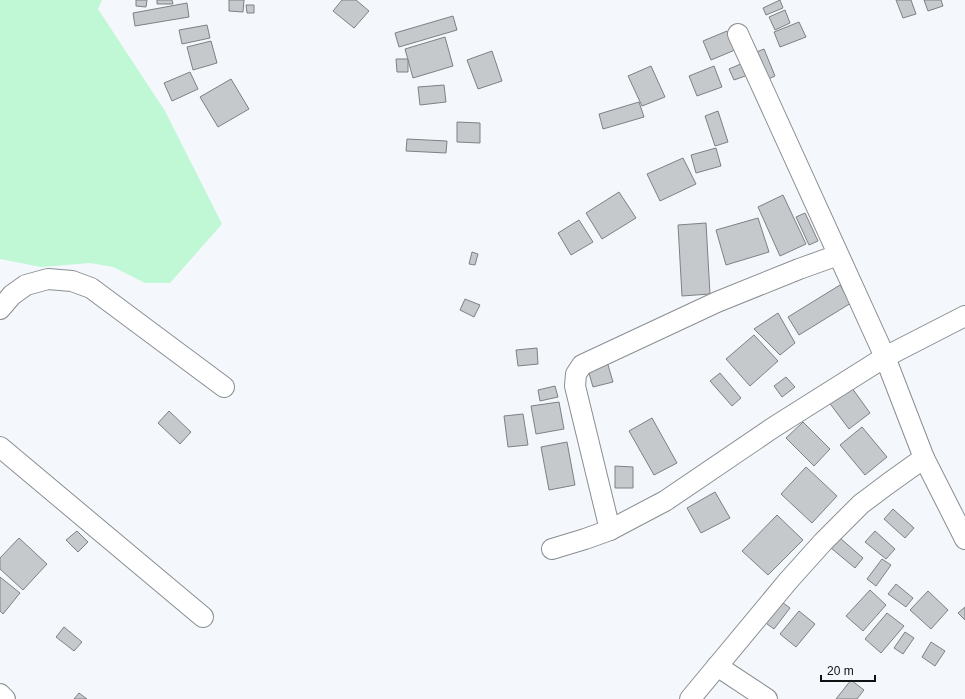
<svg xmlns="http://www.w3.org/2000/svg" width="965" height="699" font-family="Helvetica,sans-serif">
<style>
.green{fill:#c0f7d5}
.building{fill:#c5c9cc;stroke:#7e8184}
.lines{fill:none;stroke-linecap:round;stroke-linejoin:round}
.minor-casing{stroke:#8a8e91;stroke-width:22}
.minor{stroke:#fff;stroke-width:20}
</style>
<rect width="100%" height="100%" fill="#f4f8fc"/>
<path class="green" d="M 0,0 L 102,0 L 98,9 L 165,111 L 222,224 L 170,283 L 145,283 L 113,267 L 90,263 L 41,267 L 0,259 Z"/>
<g class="building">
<path d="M 136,0 L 147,0 L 146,7 L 136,6 Z"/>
<path d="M 157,0 L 172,0 L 173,4 L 157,4 Z"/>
<path d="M 229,0 L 244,0 L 243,12 L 229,11 Z"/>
<path d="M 342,0 L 356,0 L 369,11 L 354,28 L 333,11 Z"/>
<path d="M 780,0 L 783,8 L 766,15 L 763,8 Z"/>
<path d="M 896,0 L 911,0 L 916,14 L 903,18 Z"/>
<path d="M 924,0 L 941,0 L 943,6 L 928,11 Z"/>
<path d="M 187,3 L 189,17 L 135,26 L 133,13 Z"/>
<path d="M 246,5 L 254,5 L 254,13 L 247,13 Z"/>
<path d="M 785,10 L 790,23 L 775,30 L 769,17 Z"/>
<path d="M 453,16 L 457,30 L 399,47 L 395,33 Z"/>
<path d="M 799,22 L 806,37 L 780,47 L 774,32 Z"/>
<path d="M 207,25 L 210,38 L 182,44 L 179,30 Z"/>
<path d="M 727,31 L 735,50 L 711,60 L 703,41 Z"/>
<path d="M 445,37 L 453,66 L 413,78 L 405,49 Z"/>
<path d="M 211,41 L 217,63 L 193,70 L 187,47 Z"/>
<path d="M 764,49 L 775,76 L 766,80 L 754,53 Z"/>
<path d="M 492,51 L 502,81 L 478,89 L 467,60 Z"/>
<path d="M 396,59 L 408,59 L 408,72 L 397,72 Z"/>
<path d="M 743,63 L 748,75 L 734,80 L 729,69 Z"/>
<path d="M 651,66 L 665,97 L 642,106 L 628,76 Z"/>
<path d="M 714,66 L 722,87 L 697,96 L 689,76 Z"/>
<path d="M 190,72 L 198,89 L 172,101 L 164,83 Z"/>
<path d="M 231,79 L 249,109 L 218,127 L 200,97 Z"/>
<path d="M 444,85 L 446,102 L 420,105 L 418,87 Z"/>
<path d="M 639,102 L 644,117 L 603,129 L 599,114 Z"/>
<path d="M 718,111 L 728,142 L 715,146 L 705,116 Z"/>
<path d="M 457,122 L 480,123 L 480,143 L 457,142 Z"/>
<path d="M 407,139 L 447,141 L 446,153 L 406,151 Z"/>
<path d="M 716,148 L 721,166 L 696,173 L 691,155 Z"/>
<path d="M 683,158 L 696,184 L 660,201 L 647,174 Z"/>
<path d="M 619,192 L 636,218 L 602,239 L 586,213 Z"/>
<path d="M 783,195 L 806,244 L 780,256 L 758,207 Z"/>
<path d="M 805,213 L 818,241 L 809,245 L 796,217 Z"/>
<path d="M 758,218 L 769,252 L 726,265 L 716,230 Z"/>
<path d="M 579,220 L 593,242 L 571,255 L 558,233 Z"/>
<path d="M 706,223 L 710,294 L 682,296 L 678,225 Z"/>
<path d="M 472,252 L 478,254 L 475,265 L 469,264 Z"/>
<path d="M 840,285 L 851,303 L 799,335 L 788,317 Z"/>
<path d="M 465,299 L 480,305 L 474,317 L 460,310 Z"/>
<path d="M 778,313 L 795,343 L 780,355 L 754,329 Z"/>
<path d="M 754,335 L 778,361 L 750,386 L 726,359 Z"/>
<path d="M 537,348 L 538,364 L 518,366 L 516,350 Z"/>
<path d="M 606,358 L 613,382 L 593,387 L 586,363 Z"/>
<path d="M 720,373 L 741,398 L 732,406 L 710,381 Z"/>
<path d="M 786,377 L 795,387 L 782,397 L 774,386 Z"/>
<path d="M 844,377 L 870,413 L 849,429 L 822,393 Z"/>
<path d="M 555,386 L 558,397 L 540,401 L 538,390 Z"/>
<path d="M 559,402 L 564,429 L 536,434 L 531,406 Z"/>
<path d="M 169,411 L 191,432 L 180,444 L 158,423 Z"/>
<path d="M 523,414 L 528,445 L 508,447 L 504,416 Z"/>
<path d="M 652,418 L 677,463 L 654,475 L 629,431 Z"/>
<path d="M 803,422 L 830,449 L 814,466 L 786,438 Z"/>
<path d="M 862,427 L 887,457 L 865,475 L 840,445 Z"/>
<path d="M 567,442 L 575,485 L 549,490 L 541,447 Z"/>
<path d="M 615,466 L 633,467 L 633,488 L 615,488 Z"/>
<path d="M 806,467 L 837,496 L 812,523 L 781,494 Z"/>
<path d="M 715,492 L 730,518 L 701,533 L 687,508 Z"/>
<path d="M 893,509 L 914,528 L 905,538 L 884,519 Z"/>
<path d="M 777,515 L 803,540 L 768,575 L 742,551 Z"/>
<path d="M 77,531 L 88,542 L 78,552 L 66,540 Z"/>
<path d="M 875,531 L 895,549 L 886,559 L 865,542 Z"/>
<path d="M 19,538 L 47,564 L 23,590 L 0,569 L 0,558 Z"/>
<path d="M 840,538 L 863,558 L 855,568 L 831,548 Z"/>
<path d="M 882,559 L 891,565 L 876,586 L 867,579 Z"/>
<path d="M 0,577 L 20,593 L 3,614 L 0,611 Z"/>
<path d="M 896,584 L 913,598 L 906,607 L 888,594 Z"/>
<path d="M 870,590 L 886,605 L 863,631 L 846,616 Z"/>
<path d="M 928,591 L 948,610 L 931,629 L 910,610 Z"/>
<path d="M 779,600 L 790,608 L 774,629 L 763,621 Z"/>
<path d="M 965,607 L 965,620 L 958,613 Z"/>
<path d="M 799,611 L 815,624 L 796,647 L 780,634 Z"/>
<path d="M 887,613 L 904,626 L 881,653 L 865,639 Z"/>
<path d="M 64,627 L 82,642 L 74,651 L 56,637 Z"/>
<path d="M 905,632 L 914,638 L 903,654 L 894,648 Z"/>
<path d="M 931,642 L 945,651 L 935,666 L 922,657 Z"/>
<path d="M 851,680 L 864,690 L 857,699 L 836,699 Z"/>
<path d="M 79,693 L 87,699 L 74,699 Z"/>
</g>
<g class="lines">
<defs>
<g id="minor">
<path d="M 738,34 L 885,357 L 924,458 L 965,539"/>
<path d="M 0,309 L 12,295 L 26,285 L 48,279 L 72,281 L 91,288 L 224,387"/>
<path d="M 0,447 L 203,617"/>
<path d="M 610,530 L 575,386 L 576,374 L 582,365 L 717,302 L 799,269 L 838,255"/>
<path d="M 552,549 L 585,539 L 610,530 L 665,501 L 774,427 L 885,357 L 965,316"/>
<path d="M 717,666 L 767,699"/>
<path d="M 0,694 L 5,699"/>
<path d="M 690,699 L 788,581 L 823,542 L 861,504 L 889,483 L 924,458"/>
</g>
</defs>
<use href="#minor" class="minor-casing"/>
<use href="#minor" class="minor"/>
</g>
<path d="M821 675v6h54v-6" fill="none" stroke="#101112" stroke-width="2"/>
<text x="827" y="675" font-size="12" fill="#101112" stroke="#f4f8fc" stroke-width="3" paint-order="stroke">20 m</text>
</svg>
